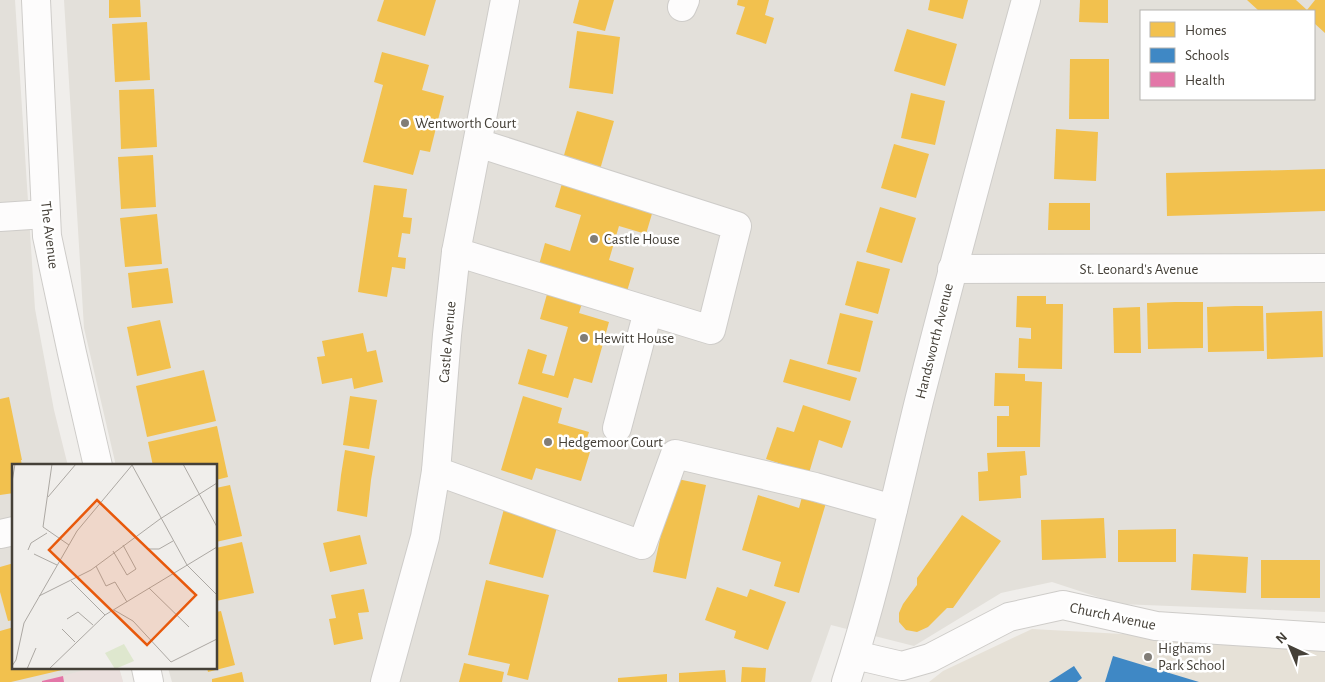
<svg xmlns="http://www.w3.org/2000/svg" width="1325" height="682" font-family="'Alegreya Sans',sans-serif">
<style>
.residential{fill:#e3e0da;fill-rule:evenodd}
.education{fill:#e6e1d7}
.medical{fill:#eadfdd}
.homes{fill:#f2c14e}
.schools{fill:#3f88c5}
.health{fill:#e377a8}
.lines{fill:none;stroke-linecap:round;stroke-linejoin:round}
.minor-casing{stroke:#ceccc9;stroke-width:30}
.minor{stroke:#fdfcfc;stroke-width:28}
.poi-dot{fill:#817d77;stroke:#fff;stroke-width:2}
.labels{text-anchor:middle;stroke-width:5;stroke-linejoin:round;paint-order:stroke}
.poi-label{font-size:15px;fill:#454038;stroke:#fff;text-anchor:start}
.street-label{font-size:15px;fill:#454038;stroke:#fff}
.inset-road{fill:none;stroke:#aca8a3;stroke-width:1}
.view{fill:#e8590c;fill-opacity:0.15;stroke:#e8590c;stroke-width:2.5}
.inset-edge{fill:none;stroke:#454038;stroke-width:2.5}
</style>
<rect width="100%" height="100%" fill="#f0eeeb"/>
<g class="residential">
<path d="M 0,0 L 15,0 L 35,309 L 54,410 L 68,466 L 14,466 L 14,668 L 119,668 L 123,682 L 0,682 Z"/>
<path d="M 64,0 L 1325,0 L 1325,612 L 1119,604 L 1052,582 L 1001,593 L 914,646 L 831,625 L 811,682 L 172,682 L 168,668 L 216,668 L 216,466 L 116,466 L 84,328 ZM 1141,11 L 1314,11 L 1314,99 L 1141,99 Z"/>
</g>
<path class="education" d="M 1032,629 L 1123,634 L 1325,651 L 1325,682 L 929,682 L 943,671 Z"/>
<path class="medical" d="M 92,668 L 119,668 L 123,682 L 39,682 Z"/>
<g class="homes">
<path d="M 109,0 L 140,0 L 141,17 L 109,18 Z"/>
<path d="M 384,0 L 436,0 L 425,36 L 377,21 Z"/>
<path d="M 579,0 L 614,0 L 605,31 L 573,23 Z"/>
<path d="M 738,0 L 769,0 L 765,15 L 774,18 L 766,44 L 736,34 L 745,7 L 737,5 Z"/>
<path d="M 930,0 L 968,0 L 963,19 L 928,10 Z"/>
<path d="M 1080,0 L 1108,0 L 1108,23 L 1079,22 Z"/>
<path d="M 1247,0 L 1296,0 L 1307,10 L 1315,0 L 1325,0 L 1325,33 L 1314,23 L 1314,11 L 1259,11 Z"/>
<path d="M 147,22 L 150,80 L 115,82 L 112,24 Z"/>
<path d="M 907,29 L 957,44 L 945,86 L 894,71 Z"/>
<path d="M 577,31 L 620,37 L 613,94 L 569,88 Z"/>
<path d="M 382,52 L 429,65 L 422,90 L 444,96 L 430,152 L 420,150 L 413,175 L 363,162 L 383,85 L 374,82 Z"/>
<path d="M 1070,59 L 1109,59 L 1109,119 L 1069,119 Z"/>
<path d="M 154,89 L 157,147 L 121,149 L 119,90 Z"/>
<path d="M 911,93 L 945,101 L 935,145 L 901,138 Z"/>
<path d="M 577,111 L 614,121 L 599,173 L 562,162 Z"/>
<path d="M 1056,129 L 1098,132 L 1096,181 L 1054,179 Z"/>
<path d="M 894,144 L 929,154 L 916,198 L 881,188 Z"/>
<path d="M 153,155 L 156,207 L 121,209 L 118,157 Z"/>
<path d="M 1325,169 L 1325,211 L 1167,216 L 1166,173 Z"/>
<path d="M 563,180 L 654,207 L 646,234 L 619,226 L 609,260 L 634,268 L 625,298 L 537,272 L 545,243 L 570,251 L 581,215 L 555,207 Z"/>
<path d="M 374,185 L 407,189 L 403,217 L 412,218 L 410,234 L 402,233 L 398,257 L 406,258 L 405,269 L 392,267 L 387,297 L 358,292 Z"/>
<path d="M 1049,203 L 1090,203 L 1090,230 L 1048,230 Z"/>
<path d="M 880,207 L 916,218 L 902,263 L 866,252 Z"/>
<path d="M 157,214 L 162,264 L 125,267 L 120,218 Z"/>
<path d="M 857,261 L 890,269 L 878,314 L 845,305 Z"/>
<path d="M 168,268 L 173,303 L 132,308 L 128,273 Z"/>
<path d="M 549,287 L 584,297 L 579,313 L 609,322 L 592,383 L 574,378 L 568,398 L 518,384 L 528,349 L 547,355 L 542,373 L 554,376 L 568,327 L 540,319 Z"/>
<path d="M 1017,296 L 1046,296 L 1046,304 L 1063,304 L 1062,369 L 1018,368 L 1019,338 L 1031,339 L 1031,328 L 1016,327 Z"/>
<path d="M 1175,302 L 1203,302 L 1203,348 L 1148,349 L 1147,303 Z"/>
<path d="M 1235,306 L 1263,306 L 1264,351 L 1208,352 L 1207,307 Z"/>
<path d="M 1140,307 L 1141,353 L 1114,353 L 1113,308 Z"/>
<path d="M 1322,311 L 1323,357 L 1267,359 L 1266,313 Z"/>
<path d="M 840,313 L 873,321 L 860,372 L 827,364 Z"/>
<path d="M 160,320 L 171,368 L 137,376 L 127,327 Z"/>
<path d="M 363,333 L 367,352 L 376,350 L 383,382 L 354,389 L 352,378 L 322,384 L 317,357 L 325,356 L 322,341 Z"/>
<path d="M 790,359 L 857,378 L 850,401 L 783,382 Z"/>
<path d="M 204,370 L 216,421 L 147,437 L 136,386 Z"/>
<path d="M 995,373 L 1025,374 L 1025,381 L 1042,382 L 1040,447 L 997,447 L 997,416 L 1009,416 L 1009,406 L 994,406 Z"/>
<path d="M 350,396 L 377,400 L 369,449 L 343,445 Z"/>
<path d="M 523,396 L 562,408 L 558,423 L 589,432 L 583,451 L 590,452 L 581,481 L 536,468 L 532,480 L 501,470 Z"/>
<path d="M 9,397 L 22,460 L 21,460 L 22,466 L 14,466 L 14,493 L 0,495 L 0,399 Z"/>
<path d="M 803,405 L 851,421 L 842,448 L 819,440 L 809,473 L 766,459 L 777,427 L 794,432 Z"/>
<path d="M 217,426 L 228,477 L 216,480 L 216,466 L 153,466 L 148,442 Z"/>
<path d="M 345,450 L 375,456 L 371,480 L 367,517 L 337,511 L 341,475 Z"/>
<path d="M 1025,451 L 1027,475 L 1020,476 L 1021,498 L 979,501 L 978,472 L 988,471 L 987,453 Z"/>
<path d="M 673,478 L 706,485 L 686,579 L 653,572 Z"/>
<path d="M 230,485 L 242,536 L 216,542 L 216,488 Z"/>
<path d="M 805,486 L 829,493 L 799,593 L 774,586 L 781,562 L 742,550 L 758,495 L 799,508 Z"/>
<path d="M 504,509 L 558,524 L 543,578 L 489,564 Z"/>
<path d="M 962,515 L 1001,541 L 953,608 L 947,608 L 928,627 L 917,632 L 906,630 L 899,622 L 899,613 L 903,604 L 917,585 L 917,578 Z"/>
<path d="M 1104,518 L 1106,558 L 1042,560 L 1041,520 Z"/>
<path d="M 1176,529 L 1176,562 L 1118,562 L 1118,530 Z"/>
<path d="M 360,535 L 367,564 L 330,572 L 323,543 Z"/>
<path d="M 242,542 L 254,593 L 216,601 L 216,548 Z"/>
<path d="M 1193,554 L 1248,557 L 1246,593 L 1191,590 Z"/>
<rect x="1261" y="560" width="59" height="38"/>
<path d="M 14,563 L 14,620 L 8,621 L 0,592 L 0,567 Z"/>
<path d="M 486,580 L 549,595 L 528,680 L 507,675 L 510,664 L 468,655 Z"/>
<path d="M 717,587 L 747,597 L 750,589 L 786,602 L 768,650 L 734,638 L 736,631 L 705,620 Z"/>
<path d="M 364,589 L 369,612 L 358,613 L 363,639 L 334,645 L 329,619 L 336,618 L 331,595 Z"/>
<path d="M 221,611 L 235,665 L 208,672 L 207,668 L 216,668 L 216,612 Z"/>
<path d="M 14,627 L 14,668 L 61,668 L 62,670 L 11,682 L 0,682 L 0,631 Z"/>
<path d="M 464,663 L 504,672 L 502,682 L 459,682 Z"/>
<path d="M 742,667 L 766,668 L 765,682 L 741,682 Z"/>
<path d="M 725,670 L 726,682 L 679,682 L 679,673 Z"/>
<path d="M 242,672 L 244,682 L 212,682 L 212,679 Z"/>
<path d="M 667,674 L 667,682 L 618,682 L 618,678 Z"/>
</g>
<g class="schools">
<path d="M 1113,656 L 1199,682 L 1105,682 Z"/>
<path d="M 1074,666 L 1082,678 L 1077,682 L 1049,682 Z"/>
</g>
<path class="health" d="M 63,676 L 64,682 L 42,682 L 42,681 Z"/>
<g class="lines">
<defs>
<g id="minor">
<path d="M 36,0 L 47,236 L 72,353 L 98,466"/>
<path d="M 682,7 L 685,0"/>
<path d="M 0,217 L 46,214"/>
<path d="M 456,252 L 711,330 L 737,226 L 478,143"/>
<path d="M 952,269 L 1325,268"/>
<path d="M 617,428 L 648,311"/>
<path d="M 436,471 L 642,545 L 675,454 L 815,487 L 893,509"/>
<path d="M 0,534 L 14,531"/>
<path d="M 855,655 L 902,666 L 930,658 L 1009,617 L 1063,605 L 1156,626 L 1325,637"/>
<path d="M 146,668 L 149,682"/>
<path d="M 385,682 L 425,537 L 436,471 L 447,335 L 456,252 L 505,0"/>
<path d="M 846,682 C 876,590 896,495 919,401 C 953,267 989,133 1026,0"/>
</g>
</defs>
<use href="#minor" class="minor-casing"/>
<use href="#minor" class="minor"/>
</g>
<g class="poi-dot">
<circle cx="405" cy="123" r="5"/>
<circle cx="594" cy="239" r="5"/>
<circle cx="584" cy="338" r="5"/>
<circle cx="548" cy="442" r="5"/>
<circle cx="1148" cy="657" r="5"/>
</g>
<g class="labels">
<g class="poi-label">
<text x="415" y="128">Wentworth Court</text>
<text x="604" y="244">Castle House</text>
<text x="594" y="343">Hewitt House</text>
<text x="558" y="447">Hedgemoor Court</text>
<text x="1158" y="653">Highams<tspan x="1158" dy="17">Park School</tspan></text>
</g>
<g class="street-label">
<text transform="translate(50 235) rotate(83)" y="5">The Avenue</text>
<text x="1139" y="274">St. Leonard's Avenue</text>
<text transform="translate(934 341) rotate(-76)" y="5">Handsworth Avenue</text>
<text transform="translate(447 342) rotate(-85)" y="5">Castle Avenue</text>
<text transform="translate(1113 616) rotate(12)" y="5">Church Avenue</text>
</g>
</g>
<g transform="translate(12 464)">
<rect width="205" height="205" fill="#f0eeeb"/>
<path d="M 112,180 L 122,197 L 103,205 L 93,189 Z" fill="#dee7ce"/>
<path class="inset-road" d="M 40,0 L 31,63 L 57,81M 171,0 L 205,63M 120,1 L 175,101 L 205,131M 0,18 L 3,0M 36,33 L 64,0M 136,85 L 147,85 L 161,77M 16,86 L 19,79 L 35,69M 101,87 L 115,111 L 124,105 L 111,81M 22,90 L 45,101M 84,102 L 94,122 L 103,118 L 115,138M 59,117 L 93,151M 137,124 L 177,163M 27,132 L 79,106 L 148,55 L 205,19M 102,146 L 121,157 L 159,198 L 205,175M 55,155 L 66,148 L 81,161M 50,165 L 63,178M 0,202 L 4,196 L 12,159 L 65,67 L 121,0M 15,205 L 24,184M 37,205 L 93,151 L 205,83"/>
<path class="view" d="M 85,36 L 184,131 L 135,181 L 37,86 Z"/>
<rect width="205" height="205" class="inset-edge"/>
</g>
<rect x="1140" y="10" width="175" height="90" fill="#ffffff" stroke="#b5b3af"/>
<rect x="1150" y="22" width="25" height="15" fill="#f2c14e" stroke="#b5b3af"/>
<text x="1185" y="35" font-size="15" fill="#454038">Homes</text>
<rect x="1150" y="48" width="25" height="15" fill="#3f88c5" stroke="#b5b3af"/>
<text x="1185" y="60" font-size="15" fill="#454038">Schools</text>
<rect x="1150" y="72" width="25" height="15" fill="#e377a8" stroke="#b5b3af"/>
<text x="1185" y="85" font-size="15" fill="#454038">Health</text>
<g transform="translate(1290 647) rotate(316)" stroke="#ffffff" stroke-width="4" paint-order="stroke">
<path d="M0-4L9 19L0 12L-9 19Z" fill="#454038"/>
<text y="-8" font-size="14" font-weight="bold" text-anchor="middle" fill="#454038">N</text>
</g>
</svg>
